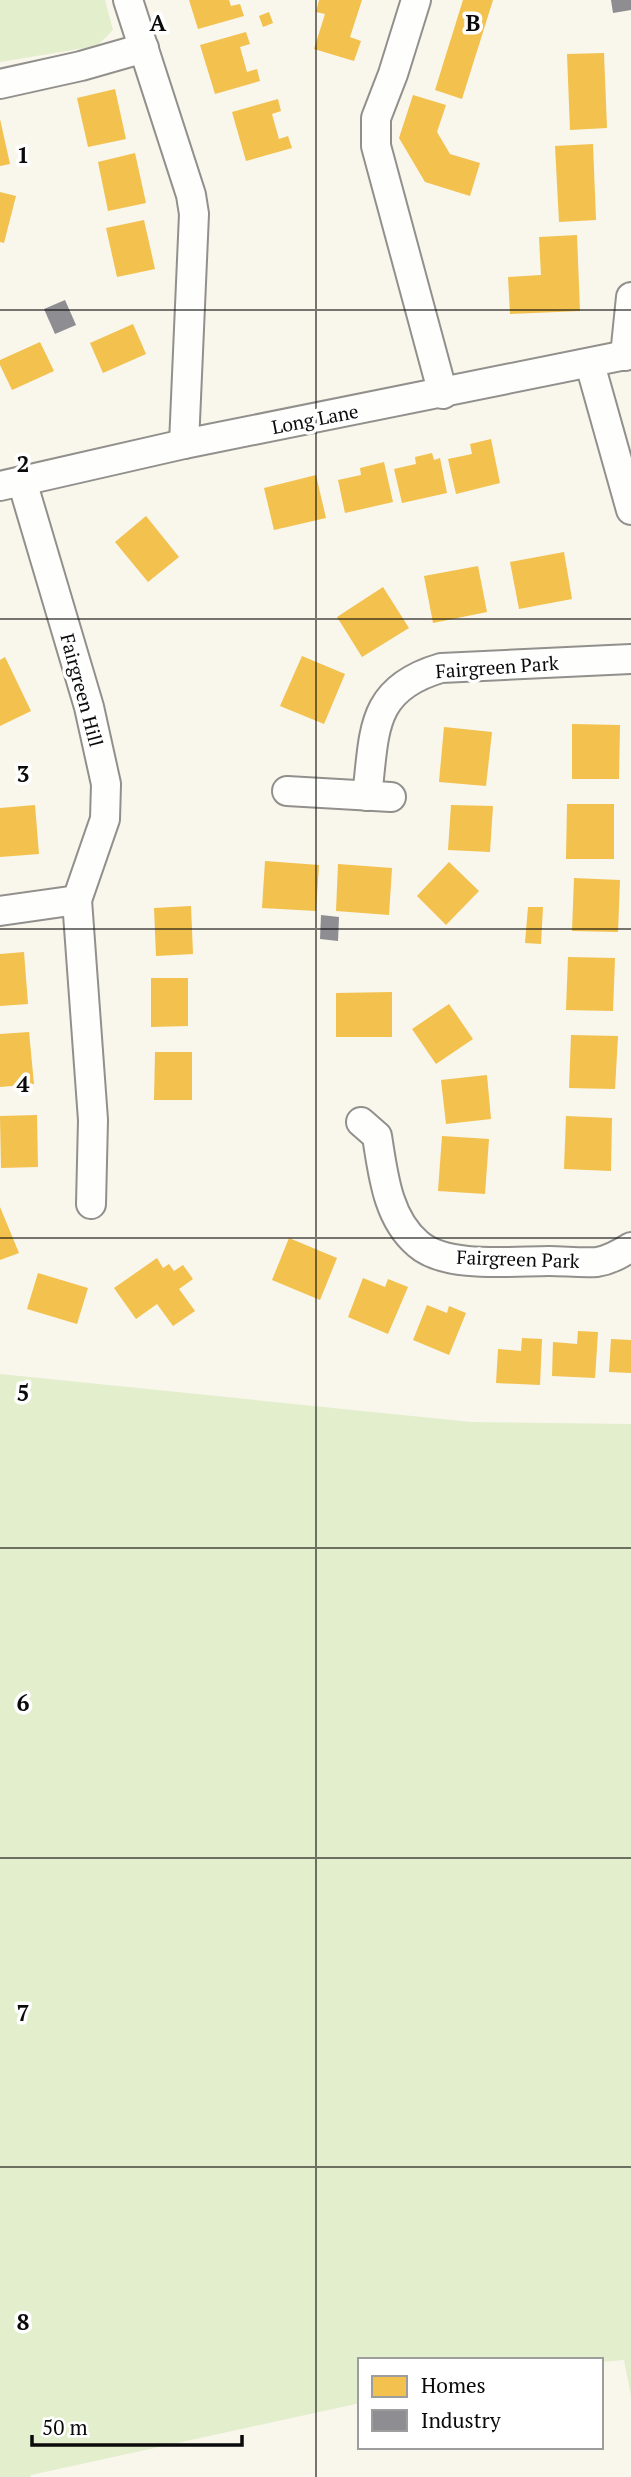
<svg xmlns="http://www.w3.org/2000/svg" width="631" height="2477" font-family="'PT Serif',serif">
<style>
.green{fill:#e2eecc}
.homes{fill:#f2c14e}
.industry{fill:#8d8d92}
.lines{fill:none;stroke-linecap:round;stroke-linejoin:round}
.minor-casing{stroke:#92908c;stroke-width:32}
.minor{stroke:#fefefc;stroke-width:28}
.grid{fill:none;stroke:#0a0a0a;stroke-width:2;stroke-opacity:0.55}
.labels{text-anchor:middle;stroke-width:7;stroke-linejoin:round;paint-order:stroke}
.street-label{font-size:19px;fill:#0a0a0a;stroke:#fff}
.grid-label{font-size:23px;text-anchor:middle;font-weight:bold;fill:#0a0a0a;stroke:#fff;stroke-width:7;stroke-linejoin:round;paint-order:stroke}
</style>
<rect width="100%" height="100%" fill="#f9f6ec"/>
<g class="green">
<path d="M 0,0 L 105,0 L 113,30 L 97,46 L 0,62 Z"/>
<path d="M 0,1374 L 471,1422 L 631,1424 L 631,2396 L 624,2360 L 601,2362 L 601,2360 L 360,2360 L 360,2403 L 31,2475 L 30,2477 L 0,2477 Z"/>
</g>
<g class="homes">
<path d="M 189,0 L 229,0 L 231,6 L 240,4 L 244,16 L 198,29 Z"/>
<path d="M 319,0 L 362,0 L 350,37 L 361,41 L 354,61 L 314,49 L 325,14 L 316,12 Z"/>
<path d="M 463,0 L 493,0 L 462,99 L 435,90 Z"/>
<path d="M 269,12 L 273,23 L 263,27 L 259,16 Z"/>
<path d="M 246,32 L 250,44 L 240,47 L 247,72 L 257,69 L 260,81 L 215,94 L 200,45 Z"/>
<path d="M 604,53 L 607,128 L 570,130 L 567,54 Z"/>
<path d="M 115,89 L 126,139 L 88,147 L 77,98 Z"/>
<path d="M 413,95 L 446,105 L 437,132 L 450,154 L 480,163 L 470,196 L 425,182 L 399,138 Z"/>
<path d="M 278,99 L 281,111 L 272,114 L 279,139 L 288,136 L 292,148 L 246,161 L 232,112 Z"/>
<path d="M 0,119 L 10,164 L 0,166 Z"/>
<path d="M 593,144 L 596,220 L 559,222 L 555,146 Z"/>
<path d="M 135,153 L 146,203 L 108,211 L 98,162 Z"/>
<path d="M 0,192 L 16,196 L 4,243 L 0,242 Z"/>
<path d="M 144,220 L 155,269 L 117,277 L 106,228 Z"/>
<path d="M 577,235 L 580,311 L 510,314 L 508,277 L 541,275 L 539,237 Z"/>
<path d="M 133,324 L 146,354 L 103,373 L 90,343 Z"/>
<path d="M 40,342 L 54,371 L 12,390 L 0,365 L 0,360 Z"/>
<path d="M 491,439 L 500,483 L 456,494 L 448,459 L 472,454 L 470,444 Z"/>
<path d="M 432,453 L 434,460 L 440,458 L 447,493 L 402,503 L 394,469 L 416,464 L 415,457 Z"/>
<path d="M 384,462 L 393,502 L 345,513 L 338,480 L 361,475 L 360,468 Z"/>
<path d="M 316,475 L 326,518 L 274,530 L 264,488 Z"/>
<path d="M 146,516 L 179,557 L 148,582 L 115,542 Z"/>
<path d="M 564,552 L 572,599 L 519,609 L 510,562 Z"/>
<path d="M 478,566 L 487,612 L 433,623 L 424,576 Z"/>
<path d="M 383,587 L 409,628 L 362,657 L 337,617 Z"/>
<path d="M 302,656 L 345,674 L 324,724 L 280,706 Z"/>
<path d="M 5,657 L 31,711 L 0,726 L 0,660 Z"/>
<path d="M 572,724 L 620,725 L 619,779 L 572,779 Z"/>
<path d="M 444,727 L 492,732 L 486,786 L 439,782 Z"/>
<path d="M 567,804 L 614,804 L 614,859 L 566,859 Z"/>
<path d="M 35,805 L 39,854 L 0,857 L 0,808 Z"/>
<path d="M 451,805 L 493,806 L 490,852 L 448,850 Z"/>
<path d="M 265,861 L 319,865 L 316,911 L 262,908 Z"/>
<path d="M 449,862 L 479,891 L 446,925 L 417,896 Z"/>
<path d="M 338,864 L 392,868 L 389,915 L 336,911 Z"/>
<path d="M 574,878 L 620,880 L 618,932 L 572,931 Z"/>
<path d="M 191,906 L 193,954 L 156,956 L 154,908 Z"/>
<path d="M 528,907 L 543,907 L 541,944 L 525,943 Z"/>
<path d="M 24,952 L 28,1004 L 0,1006 L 0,954 Z"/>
<path d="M 568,957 L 615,958 L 613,1011 L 566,1010 Z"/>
<path d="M 151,978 L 188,978 L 188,1026 L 151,1027 Z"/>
<path d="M 392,992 L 392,1037 L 336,1037 L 336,993 Z"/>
<path d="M 449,1004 L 473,1039 L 436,1064 L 412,1029 Z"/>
<path d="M 29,1032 L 34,1084 L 0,1087 L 0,1034 Z"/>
<path d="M 571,1035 L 618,1036 L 615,1089 L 569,1088 Z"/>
<path d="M 155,1052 L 192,1052 L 192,1100 L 154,1100 Z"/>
<path d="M 487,1075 L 491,1119 L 446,1124 L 441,1080 Z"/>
<path d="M 37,1115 L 38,1167 L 1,1168 L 0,1116 Z"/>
<path d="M 566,1116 L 612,1118 L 611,1171 L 564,1169 Z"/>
<path d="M 442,1136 L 489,1139 L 485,1194 L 438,1191 Z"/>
<path d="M 0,1207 L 19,1253 L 0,1260 Z"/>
<path d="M 289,1238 L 337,1258 L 320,1300 L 272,1280 Z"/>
<path d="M 157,1258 L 163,1268 L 169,1264 L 174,1271 L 183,1265 L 193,1279 L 179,1289 L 195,1311 L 173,1326 L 157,1304 L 136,1319 L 114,1288 Z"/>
<path d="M 38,1273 L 88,1288 L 77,1324 L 27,1309 Z"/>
<path d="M 363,1278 L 385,1287 L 388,1279 L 408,1287 L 388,1334 L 348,1317 Z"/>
<path d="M 427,1305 L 447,1313 L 449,1306 L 466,1313 L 449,1355 L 413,1340 Z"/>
<path d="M 578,1331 L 598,1332 L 595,1378 L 552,1376 L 553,1342 L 577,1344 Z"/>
<path d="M 522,1338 L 542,1339 L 540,1385 L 496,1383 L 498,1349 L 521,1351 Z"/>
<path d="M 611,1339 L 631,1340 L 631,1373 L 609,1372 Z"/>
</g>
<g class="industry">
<path d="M 611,0 L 631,0 L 631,10 L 613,13 Z"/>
<path d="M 65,300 L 76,325 L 55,334 L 44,309 Z"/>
<path d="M 321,915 L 339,917 L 338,941 L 320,939 Z"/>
</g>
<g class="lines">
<defs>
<g id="minor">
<path d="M 128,0 L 191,195 L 194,214 L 184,444"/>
<path d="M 416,0 L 393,74 L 376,118 L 376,146 L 443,394"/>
<path d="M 0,84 L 81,66 L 144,48"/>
<path d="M 625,356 L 631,297"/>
<path d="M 590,364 L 631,510"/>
<path d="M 22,481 L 89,707 L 106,784 L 105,819 L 77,900"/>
<path d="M 0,486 L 184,444 L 631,354"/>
<path d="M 287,791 L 391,797"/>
<path d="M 367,796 C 375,732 369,689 441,668 L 631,659"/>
<path d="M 0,911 L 77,900 L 93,1120 L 91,1204"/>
<path d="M 361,1122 L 377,1136 C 383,1173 387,1218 418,1244 C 446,1269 513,1261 549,1261 C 564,1261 581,1263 597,1262 C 610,1260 620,1254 631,1247"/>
</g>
</defs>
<use href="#minor" class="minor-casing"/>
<use href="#minor" class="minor"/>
</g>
<path class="grid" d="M 316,0 L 316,2477M 0,310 L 631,310M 0,619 L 631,619M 0,929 L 631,929M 0,1238 L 631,1238M 0,1548 L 631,1548M 0,1858 L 631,1858M 0,2167 L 631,2167"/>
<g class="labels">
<g class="street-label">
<text transform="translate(315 419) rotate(-11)" y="7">Long Lane</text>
<text transform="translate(497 667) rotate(-4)" y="7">Fairgreen Park</text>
<text transform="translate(82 690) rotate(75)" y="7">Fairgreen Hill</text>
<text transform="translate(518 1259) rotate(2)" y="7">Fairgreen Park</text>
</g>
</g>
<g class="grid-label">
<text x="158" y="31">A</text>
<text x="473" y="31">B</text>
<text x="23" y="163">1</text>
<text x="23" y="472">2</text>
<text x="23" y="782">3</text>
<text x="23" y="1092">4</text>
<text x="23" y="1401">5</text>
<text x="23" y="1711">6</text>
<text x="23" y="2021">7</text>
<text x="23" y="2330">8</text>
</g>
<rect x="358" y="2358" width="245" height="91" fill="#ffffff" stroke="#9d9d9d" stroke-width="2"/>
<rect x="372" y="2376" width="35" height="21" fill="#f2c14e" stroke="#9d9d9d" stroke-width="2"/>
<text x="421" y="2393" font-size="21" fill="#0a0a0a">Homes</text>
<rect x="372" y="2410" width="35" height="21" fill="#8d8d92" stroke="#9d9d9d" stroke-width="2"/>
<text x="421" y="2428" font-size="21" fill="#0a0a0a">Industry</text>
<path d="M32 2435v10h210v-10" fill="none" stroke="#0a0a0a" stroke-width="3.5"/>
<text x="42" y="2435" font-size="21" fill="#0a0a0a" stroke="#ffffff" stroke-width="5" paint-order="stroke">50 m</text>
</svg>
